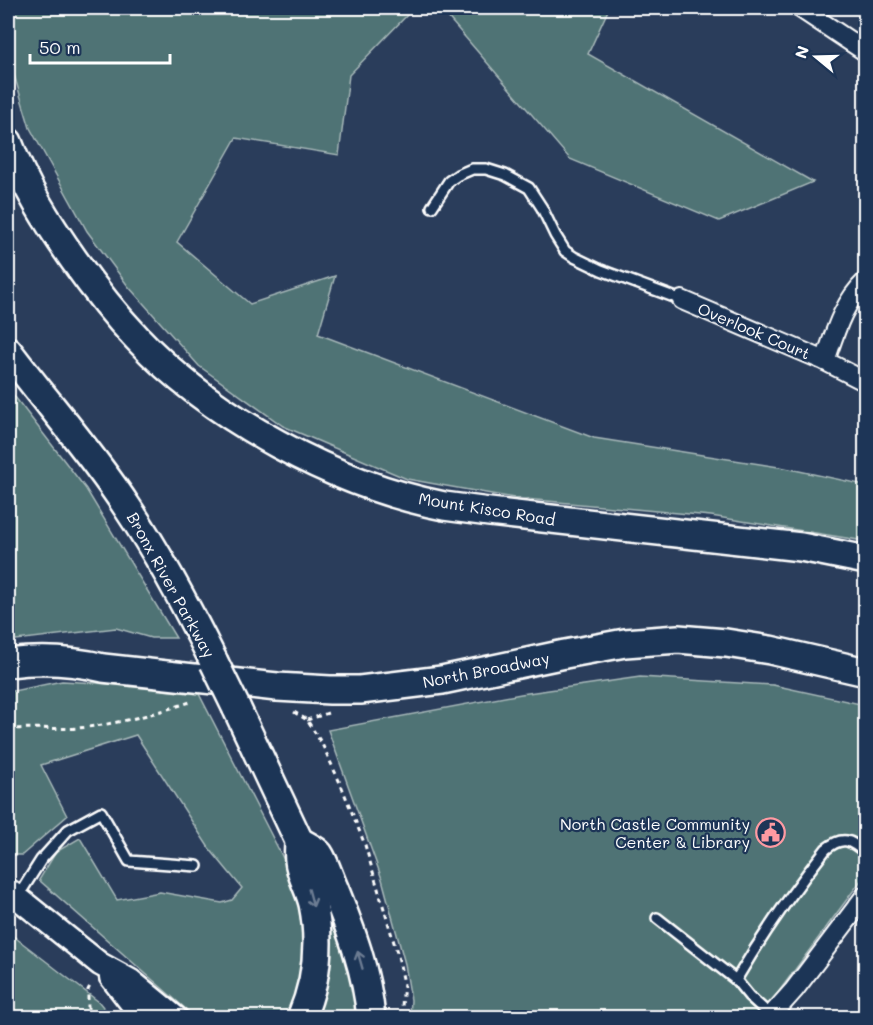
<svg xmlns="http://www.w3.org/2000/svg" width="873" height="1025" font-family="Mali,sans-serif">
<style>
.green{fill:#507374;stroke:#a8b9ba;stroke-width:1.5}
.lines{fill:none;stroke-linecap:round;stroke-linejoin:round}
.service-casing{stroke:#fff;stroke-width:14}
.minor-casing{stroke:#fff;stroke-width:22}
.tertiary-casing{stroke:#fff;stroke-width:27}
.primary-casing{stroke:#fff;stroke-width:32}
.path{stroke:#fff;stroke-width:3;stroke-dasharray:4.5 4.5;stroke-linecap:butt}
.service{stroke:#1d3557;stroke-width:9}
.minor{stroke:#1d3557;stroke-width:18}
.tertiary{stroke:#1d3557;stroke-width:22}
.primary{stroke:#1d3557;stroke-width:27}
.primary-bridge-casing{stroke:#fff;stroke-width:32;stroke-linecap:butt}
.primary-bridge{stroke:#1d3557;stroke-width:27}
.oneway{stroke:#6c7c92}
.labels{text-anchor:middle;stroke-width:4.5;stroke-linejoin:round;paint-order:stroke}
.street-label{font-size:16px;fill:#fff;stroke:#1d3557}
.poi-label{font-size:16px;fill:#fff;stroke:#1d3557;text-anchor:end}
</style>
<rect width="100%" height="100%" fill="#2a3d5b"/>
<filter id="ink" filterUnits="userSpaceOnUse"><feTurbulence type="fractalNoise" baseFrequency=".0167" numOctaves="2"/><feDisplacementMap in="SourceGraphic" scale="12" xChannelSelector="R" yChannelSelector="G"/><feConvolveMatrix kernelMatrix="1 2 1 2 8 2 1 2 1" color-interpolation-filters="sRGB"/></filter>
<g filter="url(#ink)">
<g class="green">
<path d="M 8,8 L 414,8 L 349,75 L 339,155 L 236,138 L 177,242 L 250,304 L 335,276 L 318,334 L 594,438 L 785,468 L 865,485 L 865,541 L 711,516 L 514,498 L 407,479 L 283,426 L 199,366 L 128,286 L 87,231 L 30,128 L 8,55 Z"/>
<path d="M 440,8 L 609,8 L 588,54 L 813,182 L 719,221 L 570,159 Z"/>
<path d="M 8,388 L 86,489 L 176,638 L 151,638 L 116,628 L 8,641 Z"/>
<path d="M 640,677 L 773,685 L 865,705 L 865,875 L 760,1017 L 410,1017 L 411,1000 L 405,964 L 382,879 L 328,730 L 521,694 Z"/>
<path d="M 62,681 L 97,683 L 199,694 L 281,854 L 296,886 L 304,918 L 307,944 L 298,994 L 287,1017 L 195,1017 L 39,880 L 56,852 L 80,838 L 117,900 L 160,892 L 222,903 L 232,900 L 242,888 L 209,848 L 136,735 L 41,765 L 67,816 L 22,855 L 14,855 L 8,851 L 8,692 Z"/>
<path d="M 314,878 L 350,963 L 360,1017 L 309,1018 Z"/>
<path d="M 8,932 L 99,1002 L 111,1017 L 8,1017 Z"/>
</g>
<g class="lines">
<defs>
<g id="service">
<path d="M 432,207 L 449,181 L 458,175 L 472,169 L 486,169 L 505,175 L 529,188 L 542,208 L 555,235 L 565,251 L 574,257 L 601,270 L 682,300"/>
<path d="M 17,898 L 41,860 L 68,830 L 101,812 L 129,861 L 197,866"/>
<path d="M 657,918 L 736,980"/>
<path d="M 770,1015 L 749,996 L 736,980 C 763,934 793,891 826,849 C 843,835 850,840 866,853"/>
</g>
<g id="minor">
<path d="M 800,8 L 866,52"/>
<path d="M 866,281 C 843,303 835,332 825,361 L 866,382"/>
<path d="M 682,300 L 825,361"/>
<path d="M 769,1018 L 794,990 L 866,895"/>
</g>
<g id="tertiary">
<path d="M 8,890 L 100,964 L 131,981 L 176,1018"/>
<path d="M 111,977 L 143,1018"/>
</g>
<g id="primary">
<path d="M 8,142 C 24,185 48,223 74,260 C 93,287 114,314 137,338 C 212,418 336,485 444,506 C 459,508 474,510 489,512 L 801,547 L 866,560"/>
<path d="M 8,351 C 47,403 91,452 127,507 C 160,556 188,609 214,662"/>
<path d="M 8,663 C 40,659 71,660 103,668 L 277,687 L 330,690 L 360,690 L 442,680 L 565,654 L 625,643 L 678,639 L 726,643 L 770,650 L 866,672"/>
<path d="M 236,707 L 299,841 C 299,848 298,854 299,860 C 300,874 310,890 313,904 C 321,943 317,981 301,1018"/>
<path d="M 299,841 C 305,845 315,849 319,854 C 325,863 329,877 334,888 C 351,930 367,972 371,1018"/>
</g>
</defs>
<use href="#service" class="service-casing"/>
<use href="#minor" class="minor-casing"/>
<use href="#tertiary" class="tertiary-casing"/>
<use href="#primary" class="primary-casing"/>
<g class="path">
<path d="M 294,712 L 307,720 L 322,744 L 341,785 L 365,845 L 398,956 L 404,983 L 401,1018"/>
<path d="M 307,720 L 328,713"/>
<path d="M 8,730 C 31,726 54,730 78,728 C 114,725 158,713 193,701"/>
<path d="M 88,1018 L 88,990 L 91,984"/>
</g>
<use href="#service" class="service"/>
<use href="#minor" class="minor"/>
<use href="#tertiary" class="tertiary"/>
<use href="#primary" class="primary"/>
<defs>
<path id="primary-bridge" d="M 214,662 L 236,707"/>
</defs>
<use href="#primary-bridge" class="primary-bridge-casing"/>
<use href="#primary-bridge" class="primary-bridge"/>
</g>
<defs><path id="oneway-shaft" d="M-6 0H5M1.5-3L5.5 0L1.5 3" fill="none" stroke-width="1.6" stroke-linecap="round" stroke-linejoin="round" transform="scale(1.5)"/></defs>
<g class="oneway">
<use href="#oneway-shaft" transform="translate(311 898) rotate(75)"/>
<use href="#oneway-shaft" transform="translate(360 960) rotate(-106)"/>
</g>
</g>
<defs>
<symbol id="civic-ring" viewBox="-11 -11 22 22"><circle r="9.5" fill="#1d3557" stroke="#ff9aa2" stroke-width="1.5"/><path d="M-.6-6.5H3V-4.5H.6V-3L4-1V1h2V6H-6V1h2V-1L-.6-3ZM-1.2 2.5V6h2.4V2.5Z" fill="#ff9aa2"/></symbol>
</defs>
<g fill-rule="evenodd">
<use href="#civic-ring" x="754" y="816" width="33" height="33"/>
</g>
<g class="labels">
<g class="street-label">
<text transform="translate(754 331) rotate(23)" y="6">Overlook Court</text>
<text transform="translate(487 509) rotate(9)" y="6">Mount Kisco Road</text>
<text transform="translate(171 585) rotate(61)" y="6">Bronx River Parkway</text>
<text transform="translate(486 670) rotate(-11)" y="6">North Broadway</text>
</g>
<g class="poi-label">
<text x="750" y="830">North Castle Community<tspan x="750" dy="18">Center &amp; Library</tspan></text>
</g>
</g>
<rect width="873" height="1025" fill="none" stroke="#1d3557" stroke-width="30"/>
<rect x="15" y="15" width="843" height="995" fill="none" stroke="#fff" stroke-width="2" filter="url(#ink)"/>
<g transform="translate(816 57) rotate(289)" stroke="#1d3557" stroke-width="4.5" paint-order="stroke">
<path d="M0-4.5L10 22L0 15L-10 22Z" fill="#ffffff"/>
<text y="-9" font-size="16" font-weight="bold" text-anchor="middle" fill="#ffffff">N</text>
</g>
<path d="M30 54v9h140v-9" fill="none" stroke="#ffffff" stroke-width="3"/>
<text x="39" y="54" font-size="18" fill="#ffffff" stroke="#1d3557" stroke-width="4.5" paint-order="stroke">50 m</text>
</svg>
